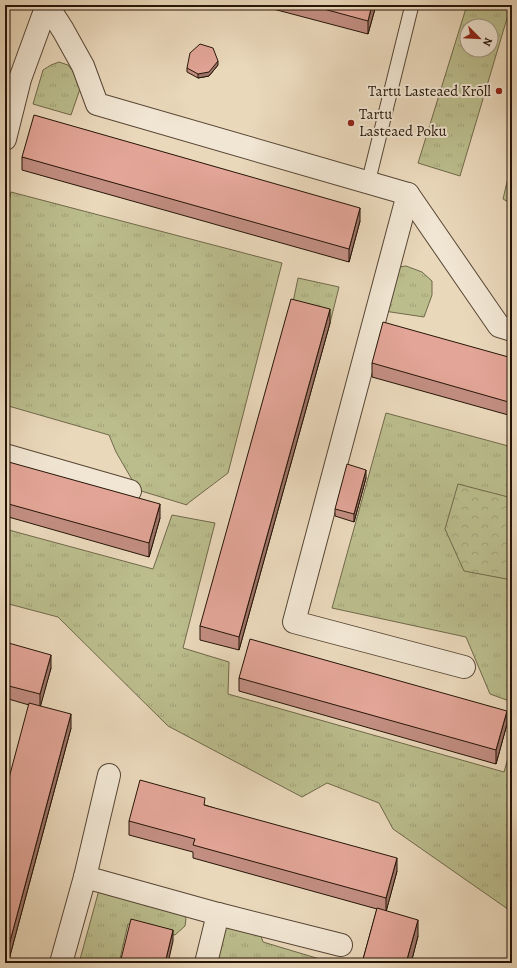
<svg xmlns="http://www.w3.org/2000/svg" width="517" height="968" font-family="Alegreya,serif">
<style>
.grass{fill:url(#grass-tufts);stroke:#70694a;fill-rule:evenodd}
.park{fill:url(#park-crowns);stroke:#70694a}
.lines{fill:none;stroke-linecap:round;stroke-linejoin:round}
.lane-casing{stroke:#574635;stroke-width:15}
.street-casing{stroke:#574635;stroke-width:24}
.lane{stroke:#f1e6d3;stroke-width:13}
.street{stroke:#f1e6d3;stroke-width:22}
.wall{fill:#c28e82;stroke:#261508}
.shaded-wall{fill:#9e746a;stroke:#261508}
.building{fill:#e2a597;stroke:#261508}
.poi-dot{fill:#8f2418;stroke:#f1e6d3;stroke-width:1.5}
.labels{text-anchor:middle;stroke-width:4;stroke-linejoin:round;paint-order:stroke}
.poi-label{font-size:15px;fill:#261508;stroke:#f1e6d3;text-anchor:end}
</style>
<defs>
<pattern id="grass-tufts" width="24" height="20" patternUnits="userSpaceOnUse"><rect width="24" height="20" fill="#bbbd8d"/><path d="M3 7l-1-3M5 7V3M7 7l1-3M15 17l-1-3M17 17v-4M19 17l1-3" fill="none" stroke="#a1a278"/></pattern>
<pattern id="park-crowns" width="20" height="18" patternUnits="userSpaceOnUse"><rect width="20" height="18" fill="#bbbd8d"/><path d="M2 6a3 3 0 1 1 6 0M12 15a3 3 0 1 1 6 0" fill="none" stroke="#a1a278"/></pattern>
</defs>
<rect width="100%" height="100%" fill="#ead8bb"/>
<filter id="stains"><feTurbulence type="fractalNoise" baseFrequency=".005" numOctaves="4"/><feColorMatrix values="0 0 0 0 .2 0 0 0 0 .09 0 0 0 0 .02 0 0 0 .5 -.17"/></filter>
<radialGradient id="worn" r=".72"><stop offset=".6" stop-color="#630" stop-opacity="0"/><stop offset="1" stop-color="#630" stop-opacity=".3"/></radialGradient>
<g class="grass">
<path d="M 467,5 L 511,5 L 460,176 L 418,163 ZM 467,26 L 491,26 L 491,50 L 467,50 Z"/>
<path d="M 59,62 L 68,65 L 82,83 L 71,115 L 33,104 L 43,70 L 51,65 Z"/>
<path d="M 512,161 L 512,204 L 503,199 Z"/>
<path d="M 11,192 L 282,263 L 228,473 L 187,504 L 187,505 L 138,490 L 116,452 L 109,435 L 5,405 L 5,219 Z"/>
<path d="M 406,266 L 422,272 L 432,281 L 432,295 L 424,317 L 384,311 L 398,267 Z"/>
<path d="M 298,278 L 339,287 L 330,323 L 291,312 Z"/>
<path d="M 386,413 L 512,447 L 512,702 L 490,694 L 466,637 L 332,608 Z"/>
<path d="M 172,515 L 215,523 L 183,648 L 229,662 L 228,694 L 504,772 L 512,744 L 512,912 L 393,829 L 379,803 L 327,783 L 302,797 L 168,726 L 58,617 L 5,603 L 5,529 L 153,569 Z"/>
<path d="M 99,890 L 182,910 L 186,919 L 185,926 L 175,935 L 128,924 L 119,963 L 79,963 Z"/>
<path d="M 224,907 L 254,916 L 263,942 L 333,963 L 210,963 Z"/>
</g>
<path class="park" d="M 458,484 L 512,498 L 512,580 L 464,571 L 445,529 Z"/>
<g class="lines">
<defs>
<path id="lane" d="M 368,183 L 412,5"/>
<g id="street">
<path d="M 47,5 L 63,30 L 83,66 L 97,104 L 408,194 L 499,326 L 512,330"/>
<path d="M 5,139 L 20,79 L 47,5"/>
<path d="M 408,194 L 294,622 L 464,667"/>
<path d="M 5,455 L 130,491"/>
<path d="M 85,877 L 218,914 L 341,945"/>
<path d="M 61,963 L 85,877 L 109,775"/>
<path d="M 206,963 L 218,914"/>
</g>
</defs>
<use href="#lane" class="lane-casing"/>
<use href="#street" class="street-casing"/>
<use href="#lane" class="lane"/>
<use href="#street" class="street"/>
</g>
<g class="wall">
<path d="M 258,5 L 376,5 L 368,34 Z"/>
<path d="M 218,65 L 209,76 L 198,78 L 187,72 L 187,68 Z"/>
<path d="M 22,157 L 360,221 L 349,262 L 22,170 Z"/>
<path d="M 330,323 L 239,650 L 200,640 L 200,626 Z"/>
<path d="M 512,358 L 512,416 L 372,377 L 372,363 Z"/>
<path d="M 5,461 L 160,518 L 149,557 L 5,516 Z"/>
<path d="M 366,478 L 354,522 L 335,516 L 335,509 Z"/>
<path d="M 5,642 L 51,668 L 40,706 L 71,728 L 8,963 L 5,963 L 29,705 L 5,698 Z"/>
<path d="M 239,678 L 507,724 L 496,764 L 239,691 Z"/>
<path d="M 205,805 L 397,871 L 386,911 L 418,936 L 411,963 L 362,963 L 377,909 L 193,858 L 193,852 L 129,835 L 129,821 Z"/>
</g>
<g class="shaded-wall">
<path d="M 8,5 L 9,5 L 9,14 L 5,27 L 5,14 Z"/>
<path d="M 372,5 L 376,5 L 368,34 L 368,21 Z"/>
<path d="M 218,61 L 218,65 L 209,76 L 198,78 L 198,74 Z"/>
<path d="M 360,208 L 360,221 L 349,262 L 349,249 Z"/>
<path d="M 330,309 L 330,323 L 239,650 L 239,637 Z"/>
<path d="M 366,470 L 366,478 L 354,522 L 354,514 Z"/>
<path d="M 160,504 L 160,518 L 149,557 L 149,543 Z"/>
<path d="M 51,655 L 51,668 L 40,708 L 40,694 Z"/>
<path d="M 507,711 L 507,724 L 496,764 L 496,750 Z"/>
<path d="M 71,714 L 71,728 L 8,963 L 5,963 L 5,960 Z"/>
<path d="M 397,858 L 397,871 L 386,912 L 386,898 Z"/>
<path d="M 418,920 L 418,936 L 411,963 L 406,963 Z"/>
<path d="M 173,930 L 173,941 L 168,963 L 165,963 Z"/>
</g>
<g class="building">
<path d="M 5,5 L 8,5 L 5,14 Z"/>
<path d="M 309,5 L 372,5 L 368,21 Z"/>
<path d="M 200,44 L 213,48 L 218,61 L 209,72 L 198,74 L 187,68 L 190,53 Z"/>
<path d="M 34,115 L 360,208 L 349,249 L 22,157 Z"/>
<path d="M 291,299 L 330,309 L 239,637 L 200,626 Z"/>
<path d="M 383,322 L 512,358 L 512,403 L 372,363 Z"/>
<path d="M 5,461 L 160,504 L 149,543 L 5,503 Z"/>
<path d="M 347,464 L 366,470 L 354,514 L 335,509 Z"/>
<path d="M 250,639 L 507,711 L 496,750 L 239,678 Z"/>
<path d="M 5,642 L 51,655 L 40,694 L 5,685 Z"/>
<path d="M 29,703 L 71,714 L 5,960 L 5,793 Z"/>
<path d="M 140,780 L 205,798 L 204,805 L 397,858 L 386,898 L 193,845 L 195,839 L 129,821 Z"/>
<path d="M 377,908 L 418,920 L 406,963 L 362,963 Z"/>
<path d="M 131,919 L 173,930 L 165,963 L 120,963 Z"/>
</g>
<g class="poi-dot">
<circle cx="499" cy="91" r="4"/>
<circle cx="351" cy="123" r="4"/>
</g>
<g class="labels">
<g class="poi-label">
<text x="491" y="96">Tartu Lasteaed Krõll</text>
<text x="359" y="119" text-anchor="start">Tartu<tspan x="359" dy="17">Lasteaed Poku</tspan></text>
</g>
</g>
<rect width="517" height="968" fill="none" stroke="#ead8bb" stroke-width="20"/>
<rect x="6" y="6" width="505" height="956" fill="none" stroke="#261508" stroke-width="2"/>
<rect x="10" y="10" width="497" height="948" fill="none" stroke="#261508"/>
<g transform="translate(479 38) rotate(114)"><circle r="19" fill="#f1e6d3" stroke="#a09282"/>
<path d="M0-3L7 15L0 10L-7 15Z" fill="#8f2418"/>
<text y="-6" font-size="11" font-weight="bold" text-anchor="middle" fill="#261508">N</text>
</g>
<rect width="100%" height="100%" filter="url(#stains)"/>
<rect width="100%" height="100%" fill="url(#worn)"/>
</svg>
